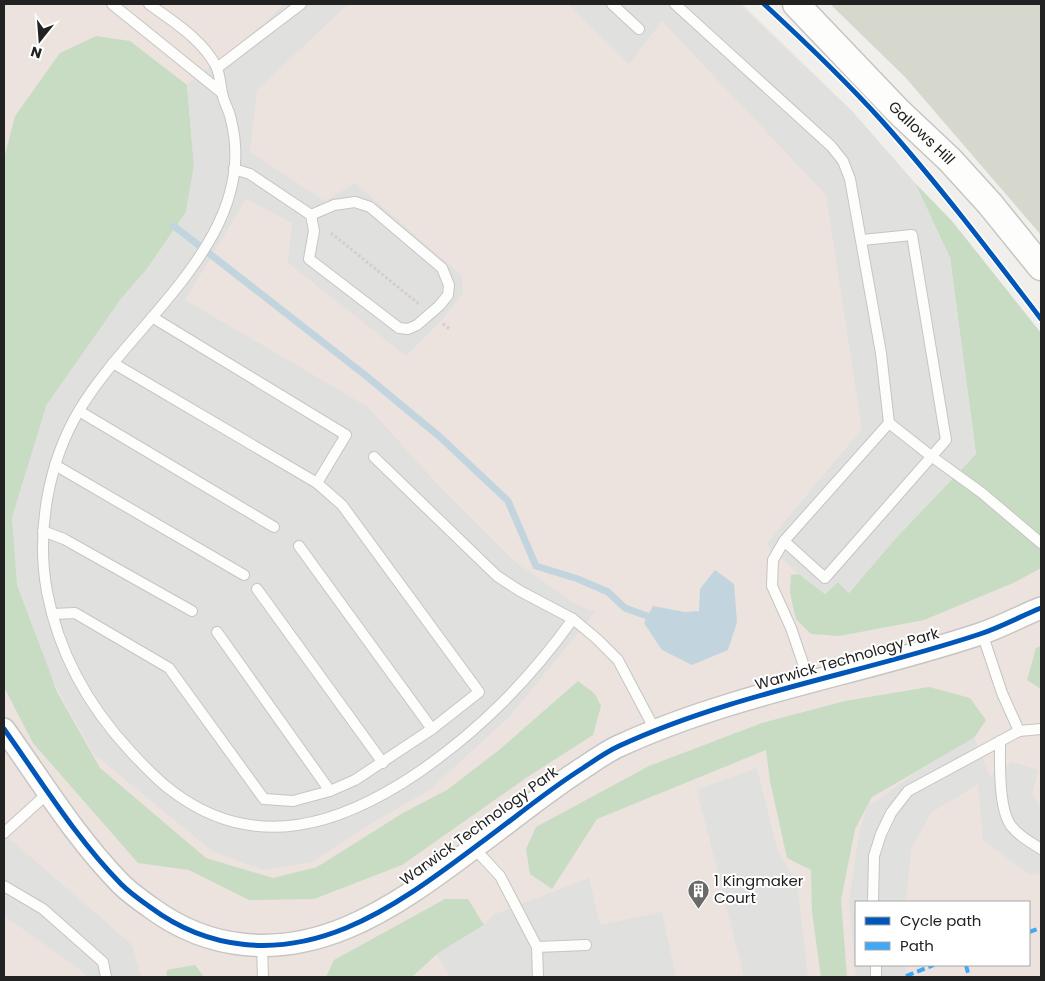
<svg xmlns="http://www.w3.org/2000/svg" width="1045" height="981" font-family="Poppins,sans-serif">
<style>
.commercial{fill:#ece2de;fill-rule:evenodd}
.construction{fill:#d7d8cd}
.forest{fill:#c8dcc3}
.parking{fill:#e0e0de}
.water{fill:#c2d5df}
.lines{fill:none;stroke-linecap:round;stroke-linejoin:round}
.stream{stroke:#c2d5df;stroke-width:7}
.service-casing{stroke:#c6c5c3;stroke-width:12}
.minor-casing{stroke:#c6c5c3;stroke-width:24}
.tertiary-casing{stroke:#c6c5c3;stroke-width:29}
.path{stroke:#d6cdcb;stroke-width:3;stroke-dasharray:2.5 2.5;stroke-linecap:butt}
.service{stroke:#fdfdfc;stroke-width:10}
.minor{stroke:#fdfdfc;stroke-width:21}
.tertiary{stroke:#fdfdfc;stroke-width:26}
.quiet{stroke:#3fa9f5;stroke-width:4;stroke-dasharray:8 4;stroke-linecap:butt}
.cycleway-casing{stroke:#fff;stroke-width:8}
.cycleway{stroke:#0057b8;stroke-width:5}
.labels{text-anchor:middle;stroke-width:4;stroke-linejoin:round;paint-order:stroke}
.street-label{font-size:15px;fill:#222;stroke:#fff}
.poi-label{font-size:15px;fill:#222;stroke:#fff;text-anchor:start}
</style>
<rect width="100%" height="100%" fill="#f0efeb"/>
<path class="commercial" d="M 4,4 L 742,4 L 851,110 L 915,183 L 950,258 L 964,361 L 1041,430 L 1041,977 L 4,977 ZM 856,902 L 1029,902 L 1029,965 L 856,965 Z"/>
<path class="construction" d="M 830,4 L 1041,4 L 1041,235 L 905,77 Z"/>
<g class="forest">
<path d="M 96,36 L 130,41 L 187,85 L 194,166 L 186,212 L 147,269 L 121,299 L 48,403 L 12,518 L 18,573 L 56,690 L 100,768 L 206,858 L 273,878 L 317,867 L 403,813 L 447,790 L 499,750 L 578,681 L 595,694 L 601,706 L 593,735 L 529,776 L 402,865 L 314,899 L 249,900 L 189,870 L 138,863 L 33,743 L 4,687 L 4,159 L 15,116 L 60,53 Z"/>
<path d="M 915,183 L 952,221 L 1041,333 L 1041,568 L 1013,583 L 924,620 L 839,636 L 811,634 L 796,619 L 790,593 L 791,575 L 799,574 L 825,594 L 838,582 L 849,593 L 895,539 L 976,454 L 950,258 Z"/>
<path d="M 1041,646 L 1041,689 L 1027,680 L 1036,648 Z"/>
<path d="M 929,687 L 970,698 L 986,720 L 974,738 L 872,797 L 855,829 L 841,900 L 847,977 L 821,977 L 812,912 L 811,870 L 787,858 L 770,781 L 766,750 L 597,819 L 552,889 L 530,874 L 526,849 L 536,827 L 649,766 L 762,723 L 845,701 Z"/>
<path d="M 445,899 L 468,899 L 484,925 L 437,954 L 412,977 L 326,977 L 334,960 Z"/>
<path d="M 195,965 L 204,977 L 166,977 L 167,970 Z"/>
</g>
<g class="parking">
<path d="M 284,4 L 348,4 L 257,90 L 250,152 L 325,201 L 355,183 L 462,276 L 463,293 L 441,321 L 406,356 L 288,263 L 292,223 L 246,199 L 185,300 L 368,407 L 439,486 L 514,561 L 574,603 L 595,612 L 509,717 L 429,790 L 367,826 L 312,862 L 263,870 L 212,851 L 94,754 L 54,683 L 17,585 L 12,518 L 46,406 L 121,299 L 147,269 L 186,212 L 194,166 L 187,85 L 268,20 Z"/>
<path d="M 568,4 L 739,4 L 851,110 L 915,183 L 950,258 L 976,454 L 895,539 L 848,593 L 838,582 L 825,594 L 799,574 L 766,544 L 862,429 L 826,195 L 662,21 L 629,64 Z"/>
<path d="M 974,738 L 990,776 L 1012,762 L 1038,770 L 1032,794 L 1041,809 L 1041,875 L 1028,873 L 983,840 L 978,784 L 931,813 L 911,849 L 906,902 L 856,902 L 856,965 L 906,965 L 906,977 L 856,977 L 849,901 L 859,834 L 867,807 L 929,764 Z"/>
<path d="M 757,768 L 777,849 L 797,884 L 808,977 L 744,977 L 697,790 Z"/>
<path d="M 4,834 L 132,945 L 141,977 L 89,977 L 74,965 L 4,916 Z"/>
<path d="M 589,878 L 600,925 L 662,912 L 676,977 L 450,977 L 437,954 L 484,925 L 493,915 Z"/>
</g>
<path class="water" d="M 715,570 L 734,584 L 737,622 L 728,650 L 692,665 L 662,650 L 644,623 L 653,606 L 685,612 L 699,611 L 700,589 Z"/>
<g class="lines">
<path class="stream" d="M 174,226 L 365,375 L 440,437 L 508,501 L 536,566 L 578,579 L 608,592 L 625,608 L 647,616"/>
<defs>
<g id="service">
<path d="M 112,4 L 221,92"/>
<path d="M 149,4 C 172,21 202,39 216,66 C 221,76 220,89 224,100 C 226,106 230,113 231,120 C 261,236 132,322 80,409 C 48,462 36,531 47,592 C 59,654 89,707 131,752 C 144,766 157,780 172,791 C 255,854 341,825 419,772 C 481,729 529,680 573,619 L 520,591 L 497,576 L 374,457"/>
<path d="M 612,4 L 639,29"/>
<path d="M 675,4 L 831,146 L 843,161 L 850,179 L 881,353 L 889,423"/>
<path d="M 217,68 L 301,4"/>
<path d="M 234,169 L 250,174 L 311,215 L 314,231 L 309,259 L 399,328 L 408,329 L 417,325 L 439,306 L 448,295 L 449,285 L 442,268 L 370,207 L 355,202 L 334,205 L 311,215"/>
<path d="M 152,317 L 346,435 L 317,483"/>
<path d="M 79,411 L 274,527"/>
<path d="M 55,465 L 244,575"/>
<path d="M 43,531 L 64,539 L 192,611"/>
<path d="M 784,541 L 825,578 L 946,440 L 912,235 L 862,240"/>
<path d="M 299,546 L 432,729"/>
<path d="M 257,589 L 383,763"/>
<path d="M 53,614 L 75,613 L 169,668 L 264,799 L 293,801 L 330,791 L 355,780 L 432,729 L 479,692 L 342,505 L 317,483 L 113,363"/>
<path d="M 573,619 L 597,639 L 618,660 L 655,730"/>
<path d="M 217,632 L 330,791"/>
<path d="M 982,633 L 1002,693 L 1019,731"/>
<path d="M 809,681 L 791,628 L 772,586 L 773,560 L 784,541 L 889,423 L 931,456 L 982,493 L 1041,543"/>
<path d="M 1000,741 C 1000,762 998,813 1013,828 C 1020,837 1032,843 1041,849"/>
<path d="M 4,833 L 48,793"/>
<path d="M 474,848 L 500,876 L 537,947 L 538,977"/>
<path d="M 4,886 L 43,909 L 103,962 L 106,977"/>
<path d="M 873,902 L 874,856 L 881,834 L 891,813 L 908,791 L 1019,731 L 1041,729"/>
<path d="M 262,946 L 263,977"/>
<path d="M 537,947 L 586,945"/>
<path d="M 876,965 L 876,977"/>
</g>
<path id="minor" d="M 4,729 C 42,782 75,837 121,884 C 130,893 140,900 150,907 C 209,951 278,956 346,928 C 392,909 435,877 475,847 C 511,821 545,792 583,768 C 595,760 606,752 619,746 C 734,693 860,674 980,634 C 1001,627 1021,616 1041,608"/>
<g id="tertiary">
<path id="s1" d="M 796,4 L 898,111 L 950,160 L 990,204 L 1041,267"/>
</g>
</defs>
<use href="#service" class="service-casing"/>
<use href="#minor" class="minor-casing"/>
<use href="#tertiary" class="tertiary-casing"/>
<g class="path">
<path d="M 331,233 L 419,304"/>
<path d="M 443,324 L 451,330"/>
</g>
<use href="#service" class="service"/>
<use href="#minor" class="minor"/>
<use href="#tertiary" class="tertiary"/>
<g class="quiet">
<path d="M 1029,932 L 1041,928"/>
<path d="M 966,965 L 969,977"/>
<path d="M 906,976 L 934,965"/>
</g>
<defs>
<g id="cycleway">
<path d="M 764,4 C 804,41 845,80 882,121 C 938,184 990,252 1041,319"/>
<path d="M 4,729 C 42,782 75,837 121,884 C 130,893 140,900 150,907 C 209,951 278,956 346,928 C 392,909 435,877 475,847 C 511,821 545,792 583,768 C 595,760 606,752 619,746 C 734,693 860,674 980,634 C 1001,627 1021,616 1041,608"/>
</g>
</defs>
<use href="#cycleway" class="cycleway-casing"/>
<use href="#cycleway" class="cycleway"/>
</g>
<defs>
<symbol id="building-pin" viewBox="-11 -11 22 30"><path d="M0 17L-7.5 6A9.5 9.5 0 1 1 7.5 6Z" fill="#6a6a68" stroke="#fff"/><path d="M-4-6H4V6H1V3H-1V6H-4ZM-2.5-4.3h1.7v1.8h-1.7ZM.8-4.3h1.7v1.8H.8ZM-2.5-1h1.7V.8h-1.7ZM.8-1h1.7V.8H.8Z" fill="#fff"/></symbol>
</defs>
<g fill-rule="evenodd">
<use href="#building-pin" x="686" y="878" width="25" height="34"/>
</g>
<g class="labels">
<g class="street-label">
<text dy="5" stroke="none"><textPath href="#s1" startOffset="180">Gallows Hill</textPath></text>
<text transform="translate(847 659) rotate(-16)" y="5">Warwick Technology Park</text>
<text transform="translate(479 826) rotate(-36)" y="5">Warwick Technology Park</text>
</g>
<g class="poi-label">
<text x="714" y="886">1 Kingmaker<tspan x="714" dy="17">Court</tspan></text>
</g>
</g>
<rect width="1045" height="981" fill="none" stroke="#222222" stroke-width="10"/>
<rect x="855" y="901" width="175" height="65" fill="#ffffff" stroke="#a7a7a7"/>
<rect x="865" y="917" width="25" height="8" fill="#0057b8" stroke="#a7a7a7"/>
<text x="900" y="926" font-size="15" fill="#222222">Cycle path</text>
<rect x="865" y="942" width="25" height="8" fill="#3fa9f5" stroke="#a7a7a7"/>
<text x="900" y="951" font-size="15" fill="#222222">Path</text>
<g transform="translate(40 40) rotate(197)" stroke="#ffffff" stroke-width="4" paint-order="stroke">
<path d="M0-4L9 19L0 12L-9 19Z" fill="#222222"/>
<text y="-8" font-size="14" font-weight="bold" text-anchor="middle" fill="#222222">N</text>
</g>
</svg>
